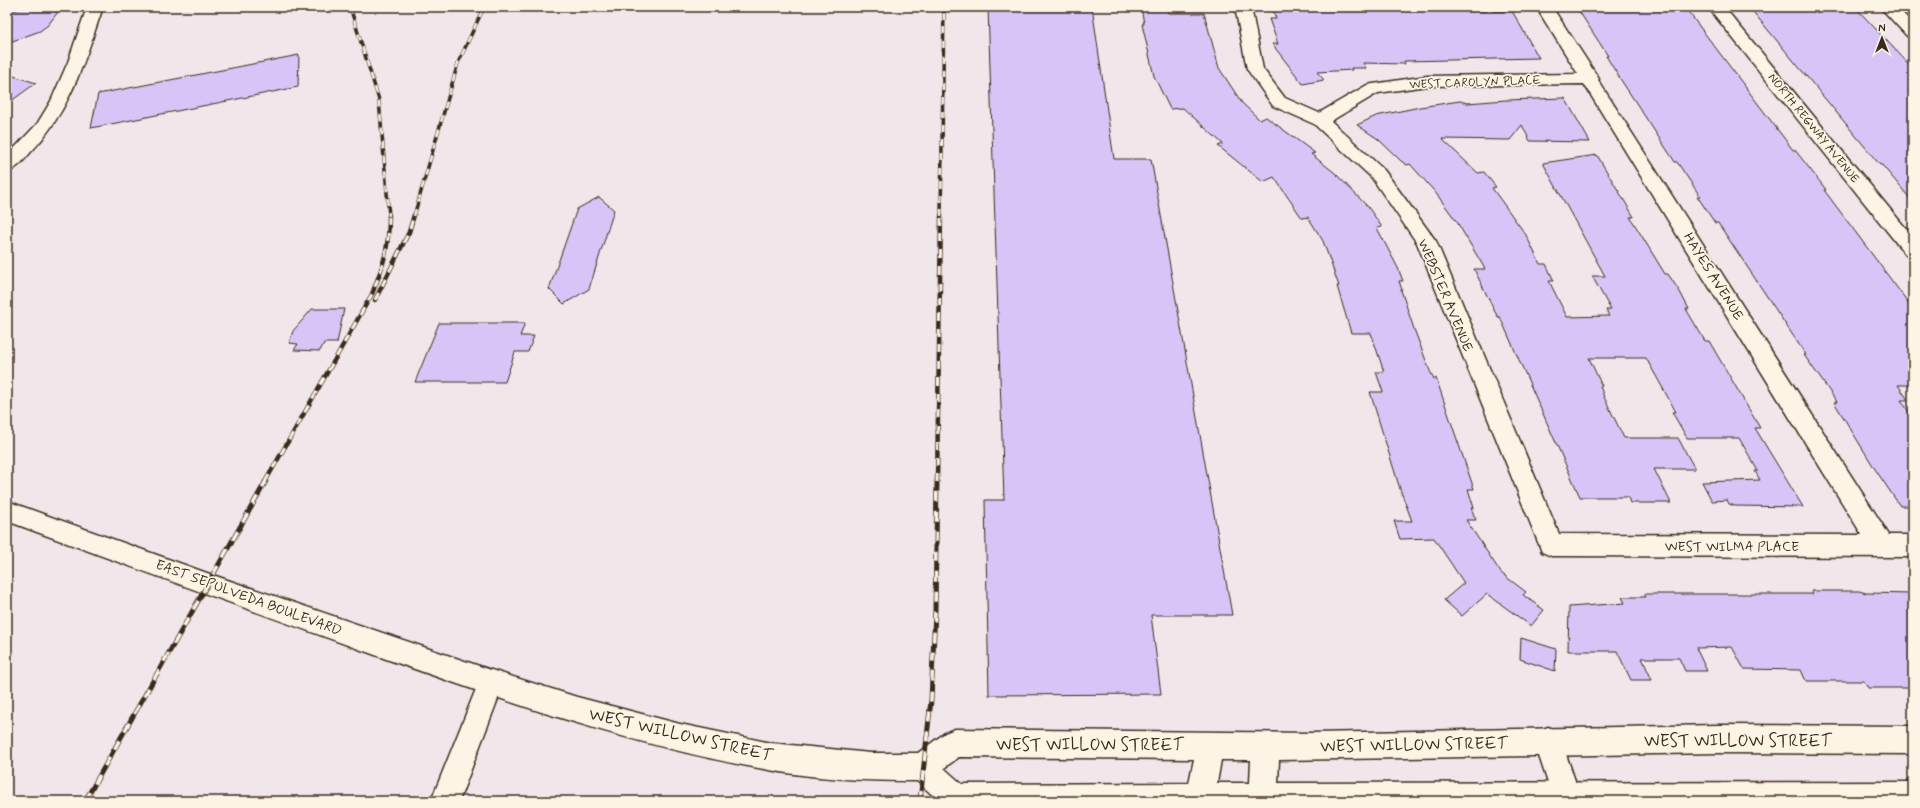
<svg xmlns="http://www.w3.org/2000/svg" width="1920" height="808" font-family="Mynerve,sans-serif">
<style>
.building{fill:#d7c5f7;stroke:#3b2a1e}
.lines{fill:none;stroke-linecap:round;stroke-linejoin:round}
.minor-casing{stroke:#3b2a1e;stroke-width:3}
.major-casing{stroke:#3b2a1e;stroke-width:3}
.highway-casing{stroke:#3b2a1e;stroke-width:3}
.minor{fill:#fcf5e5;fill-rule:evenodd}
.major{fill:#fcf5e5;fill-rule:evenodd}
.highway{fill:#fcf5e5;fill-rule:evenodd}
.rail-far2-casing{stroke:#3b2a1e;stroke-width:3.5}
.rail-far1-casing{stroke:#3b2a1e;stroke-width:4.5}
.rail-casing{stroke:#3b2a1e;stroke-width:5}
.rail-far2{stroke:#fcf5e5;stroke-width:2.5;stroke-dasharray:7;stroke-linecap:butt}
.rail-far1{stroke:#fcf5e5;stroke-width:3;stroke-dasharray:8;stroke-linecap:butt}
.rail{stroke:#fcf5e5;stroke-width:3.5;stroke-dasharray:10;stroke-linecap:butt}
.labels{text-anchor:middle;stroke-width:3.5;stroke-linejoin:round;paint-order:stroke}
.far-street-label{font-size:12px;fill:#3b2a1e;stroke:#fcf5e5}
.street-label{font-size:14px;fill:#3b2a1e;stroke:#fcf5e5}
.near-street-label{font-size:17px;fill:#3b2a1e;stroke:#fcf5e5}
</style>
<rect width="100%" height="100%" fill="#f1e7ea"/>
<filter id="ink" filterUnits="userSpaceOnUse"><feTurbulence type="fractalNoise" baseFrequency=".025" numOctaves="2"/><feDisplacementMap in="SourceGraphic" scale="8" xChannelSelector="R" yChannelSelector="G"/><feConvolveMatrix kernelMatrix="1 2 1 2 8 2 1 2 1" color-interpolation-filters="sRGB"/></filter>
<g filter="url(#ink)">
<g class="building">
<path d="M 27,7 L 41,7 L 58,12 L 48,25 L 40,31 L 7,43 L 7,12 Z"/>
<path d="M 988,7 L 1092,7 L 1114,159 L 1151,159 L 1232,615 L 1151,615 L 1161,694 L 989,695 L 985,500 L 1004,500 Z"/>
<path d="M 1141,7 L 1166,7 L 1168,13 L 1204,13 L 1219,68 L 1242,103 L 1260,120 L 1266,117 L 1315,153 L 1311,154 L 1335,173 L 1368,207 L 1382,227 L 1377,228 L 1398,268 L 1403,281 L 1399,281 L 1402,290 L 1401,290 L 1414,329 L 1430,371 L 1434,379 L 1436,378 L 1474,489 L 1468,489 L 1474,508 L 1471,508 L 1476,520 L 1466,520 L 1501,573 L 1526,592 L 1523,595 L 1544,610 L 1531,626 L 1487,594 L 1462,616 L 1444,600 L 1464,583 L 1434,538 L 1400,539 L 1394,521 L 1412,521 L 1400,489 L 1370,392 L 1383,392 L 1376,372 L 1384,372 L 1371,333 L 1351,333 L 1337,286 L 1339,286 L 1323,241 L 1308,217 L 1302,218 L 1274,177 L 1263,182 L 1218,146 L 1223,144 L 1183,108 L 1170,109 L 1154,76 L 1142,24 L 1144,24 Z"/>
<path d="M 1278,7 L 1437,7 L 1438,9 L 1460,9 L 1461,11 L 1512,11 L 1539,58 L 1404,61 L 1405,64 L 1363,63 L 1366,68 L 1351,68 L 1352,70 L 1317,72 L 1324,80 L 1303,84 L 1272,44 L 1278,44 L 1269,19 L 1276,19 L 1273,10 L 1279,10 Z"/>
<path d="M 1610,7 L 1653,7 L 1655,9 L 1687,10 L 1793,150 L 1795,150 L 1824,187 L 1826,190 L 1824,190 L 1913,309 L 1913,385 L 1898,385 L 1908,400 L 1901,400 L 1913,418 L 1913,506 L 1900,506 L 1875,469 L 1834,402 L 1837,402 L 1804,355 L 1806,355 L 1718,223 L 1715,223 L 1697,196 L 1700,196 L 1677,162 L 1675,162 L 1619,77 L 1606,56 L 1608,56 L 1577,8 L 1611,8 Z"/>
<path d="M 1749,7 L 1781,7 L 1783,10 L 1831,10 L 1829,7 L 1855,7 L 1906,61 L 1905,61 L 1913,70 L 1913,202 L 1882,165 L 1880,165 Z"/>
<path d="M 299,55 L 298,87 L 91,128 L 98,94 Z"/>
<path d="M 7,74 L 36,83 L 7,104 Z"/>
<path d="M 1565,98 L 1590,142 L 1530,141 L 1522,125 L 1510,140 L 1442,139 L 1478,173 L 1484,172 L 1496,187 L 1492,188 L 1526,235 L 1540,264 L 1546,264 L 1554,281 L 1549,281 L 1567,317 L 1609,316 L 1606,310 L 1611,310 L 1592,276 L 1605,276 L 1543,163 L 1597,155 L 1634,217 L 1630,217 L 1643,238 L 1665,274 L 1668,274 L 1680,292 L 1689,309 L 1686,309 L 1705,341 L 1709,341 L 1760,428 L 1755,428 L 1803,507 L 1735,506 L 1729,504 L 1727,500 L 1712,501 L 1702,482 L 1760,480 L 1755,471 L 1758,471 L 1739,438 L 1687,438 L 1672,412 L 1676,412 L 1646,358 L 1589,358 L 1602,386 L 1600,386 L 1604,397 L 1624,438 L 1678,438 L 1695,469 L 1654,469 L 1671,503 L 1630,503 L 1628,497 L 1580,497 L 1500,317 L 1498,317 L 1495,312 L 1474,269 L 1485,269 L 1457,222 L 1435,192 L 1410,164 L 1407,165 L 1401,161 L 1378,139 L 1357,125 L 1376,116 L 1420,107 L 1460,101 L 1467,103 L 1506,100 Z"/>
<path d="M 599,197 L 614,210 L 589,289 L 564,304 L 549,289 L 577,209 Z"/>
<path d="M 312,309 L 344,309 L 337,343 L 324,343 L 320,351 L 294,350 L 298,344 L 289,343 L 293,331 Z"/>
<path d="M 439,323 L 525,323 L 520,336 L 534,336 L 528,352 L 515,352 L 505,382 L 415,382 Z"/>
<path d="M 1811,591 L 1859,591 L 1866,593 L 1913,594 L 1913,688 L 1868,688 L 1864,681 L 1806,681 L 1801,670 L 1744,669 L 1732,647 L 1696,648 L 1707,671 L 1685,671 L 1679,658 L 1642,658 L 1652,680 L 1631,680 L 1617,651 L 1568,651 L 1569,607 L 1625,603 L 1622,597 L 1646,597 L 1644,594 L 1813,594 Z"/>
<path d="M 1521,638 L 1556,649 L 1555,671 L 1520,659 Z"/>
</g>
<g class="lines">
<defs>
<g id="minor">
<path d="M 87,7 L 103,7 C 84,62 71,110 30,153 C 23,161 17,169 7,172 L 7,156 L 37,124 L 51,101 L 68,62 Z"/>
<path d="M 1235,7 L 1251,7 L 1263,69 L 1285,98 L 1319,113 L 1367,85 L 1373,84 L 1427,76 L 1578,74 L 1536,7 L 1552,7 L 1599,79 L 1598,80 L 1889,535 L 1913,535 L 1913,557 L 1551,556 L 1542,552 L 1417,243 L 1372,178 L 1314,124 L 1273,106 L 1247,69 ZM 1584,84 L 1862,535 L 1559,534 L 1436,241 L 1384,170 L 1331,121 L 1378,93 L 1427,86 Z"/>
<path d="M 1708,7 L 1724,7 L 1913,237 L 1913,257 L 1906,255 Z"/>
<path d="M 1880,7 L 1897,7 L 1913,24 L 1913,38 L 1907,36 Z"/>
<path d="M 491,670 L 500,674 L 504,683 L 459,801 L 431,801 L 482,674 Z"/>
<path d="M 1548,727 L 1558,731 L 1582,801 L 1554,801 L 1534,741 L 1538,731 Z"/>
</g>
<path id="major" d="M 7,501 L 207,573 L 491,670 L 577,697 L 680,724 L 771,743 L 870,753 L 918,753 L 945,733 L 955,729 L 1313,733 L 1718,725 L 1913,726 L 1913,754 L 1718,753 L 1279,760 L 1278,783 L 1913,782 L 1913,801 L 939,801 L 917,781 C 869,781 816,779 769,770 C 639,747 513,704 389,660 C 261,614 134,568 7,521 ZM 959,757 L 1194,759 L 1189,783 L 962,784 L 944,768 ZM 1221,760 L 1251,760 L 1250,783 L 1217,783 Z"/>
<g id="highway">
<path d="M 1201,782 L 1211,786 L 1215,801 L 1187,801 L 1191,786 Z"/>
<path d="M 1264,782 L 1274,786 L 1278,801 L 1250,801 L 1254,786 Z"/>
</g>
</defs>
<use href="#minor" class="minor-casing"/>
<use href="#major" class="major-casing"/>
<use href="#highway" class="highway-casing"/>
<use href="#minor" class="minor"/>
<use href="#major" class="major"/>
<use href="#highway" class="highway"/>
<defs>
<g id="rail-far2">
<path d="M 350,7 L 379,100 L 389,216"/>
<path d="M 414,216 L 458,63 L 484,7"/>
<path d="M 941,216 L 944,7"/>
</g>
<g id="rail-far1">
<path d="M 375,300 L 409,232 L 414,215"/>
<path d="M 265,482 L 372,294 C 384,264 389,248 389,215"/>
<path d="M 937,482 L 941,215"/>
</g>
<g id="rail">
<path d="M 85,801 L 266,481"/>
<path d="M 920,801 L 931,700 L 935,611 L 937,481"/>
</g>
</defs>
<use href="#rail-far2" class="rail-far2-casing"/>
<use href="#rail-far1" class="rail-far1-casing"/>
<use href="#rail" class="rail-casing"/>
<use href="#rail-far2" class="rail-far2"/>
<use href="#rail-far1" class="rail-far1"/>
<use href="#rail" class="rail"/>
</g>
</g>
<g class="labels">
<g class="far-street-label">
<text transform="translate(1475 82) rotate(-2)" y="4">WEST CAROLYN PLACE</text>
<text transform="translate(1814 128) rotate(51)" y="4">NORTH REGWAY AVENUE</text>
</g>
<g class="street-label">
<text transform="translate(1714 276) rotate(58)" y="5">HAYES AVENUE</text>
<text transform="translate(1446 295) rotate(67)" y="5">WEBSTER AVENUE</text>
<text x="1732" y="551">WEST WILMA PLACE</text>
<text transform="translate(249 597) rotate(20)" y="5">EAST SEPULVEDA BOULEVARD</text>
</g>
<g class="near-street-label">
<text transform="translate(681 734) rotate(13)" y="6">WEST WILLOW STREET</text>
<text x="1738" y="746">WEST WILLOW STREET</text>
<text x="1090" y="750">WEST WILLOW STREET</text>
<text transform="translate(1414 744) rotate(-1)" y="6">WEST WILLOW STREET</text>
</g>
</g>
<rect width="1920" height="808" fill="none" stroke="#fcf5e5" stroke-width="24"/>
<rect x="12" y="12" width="1896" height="784" fill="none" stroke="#3b2a1e" stroke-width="1.5" filter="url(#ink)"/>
<g transform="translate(1882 38)" stroke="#fcf5e5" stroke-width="3" paint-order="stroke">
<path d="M0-3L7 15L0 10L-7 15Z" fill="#3b2a1e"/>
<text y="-6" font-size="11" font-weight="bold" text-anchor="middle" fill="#3b2a1e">N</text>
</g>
</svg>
